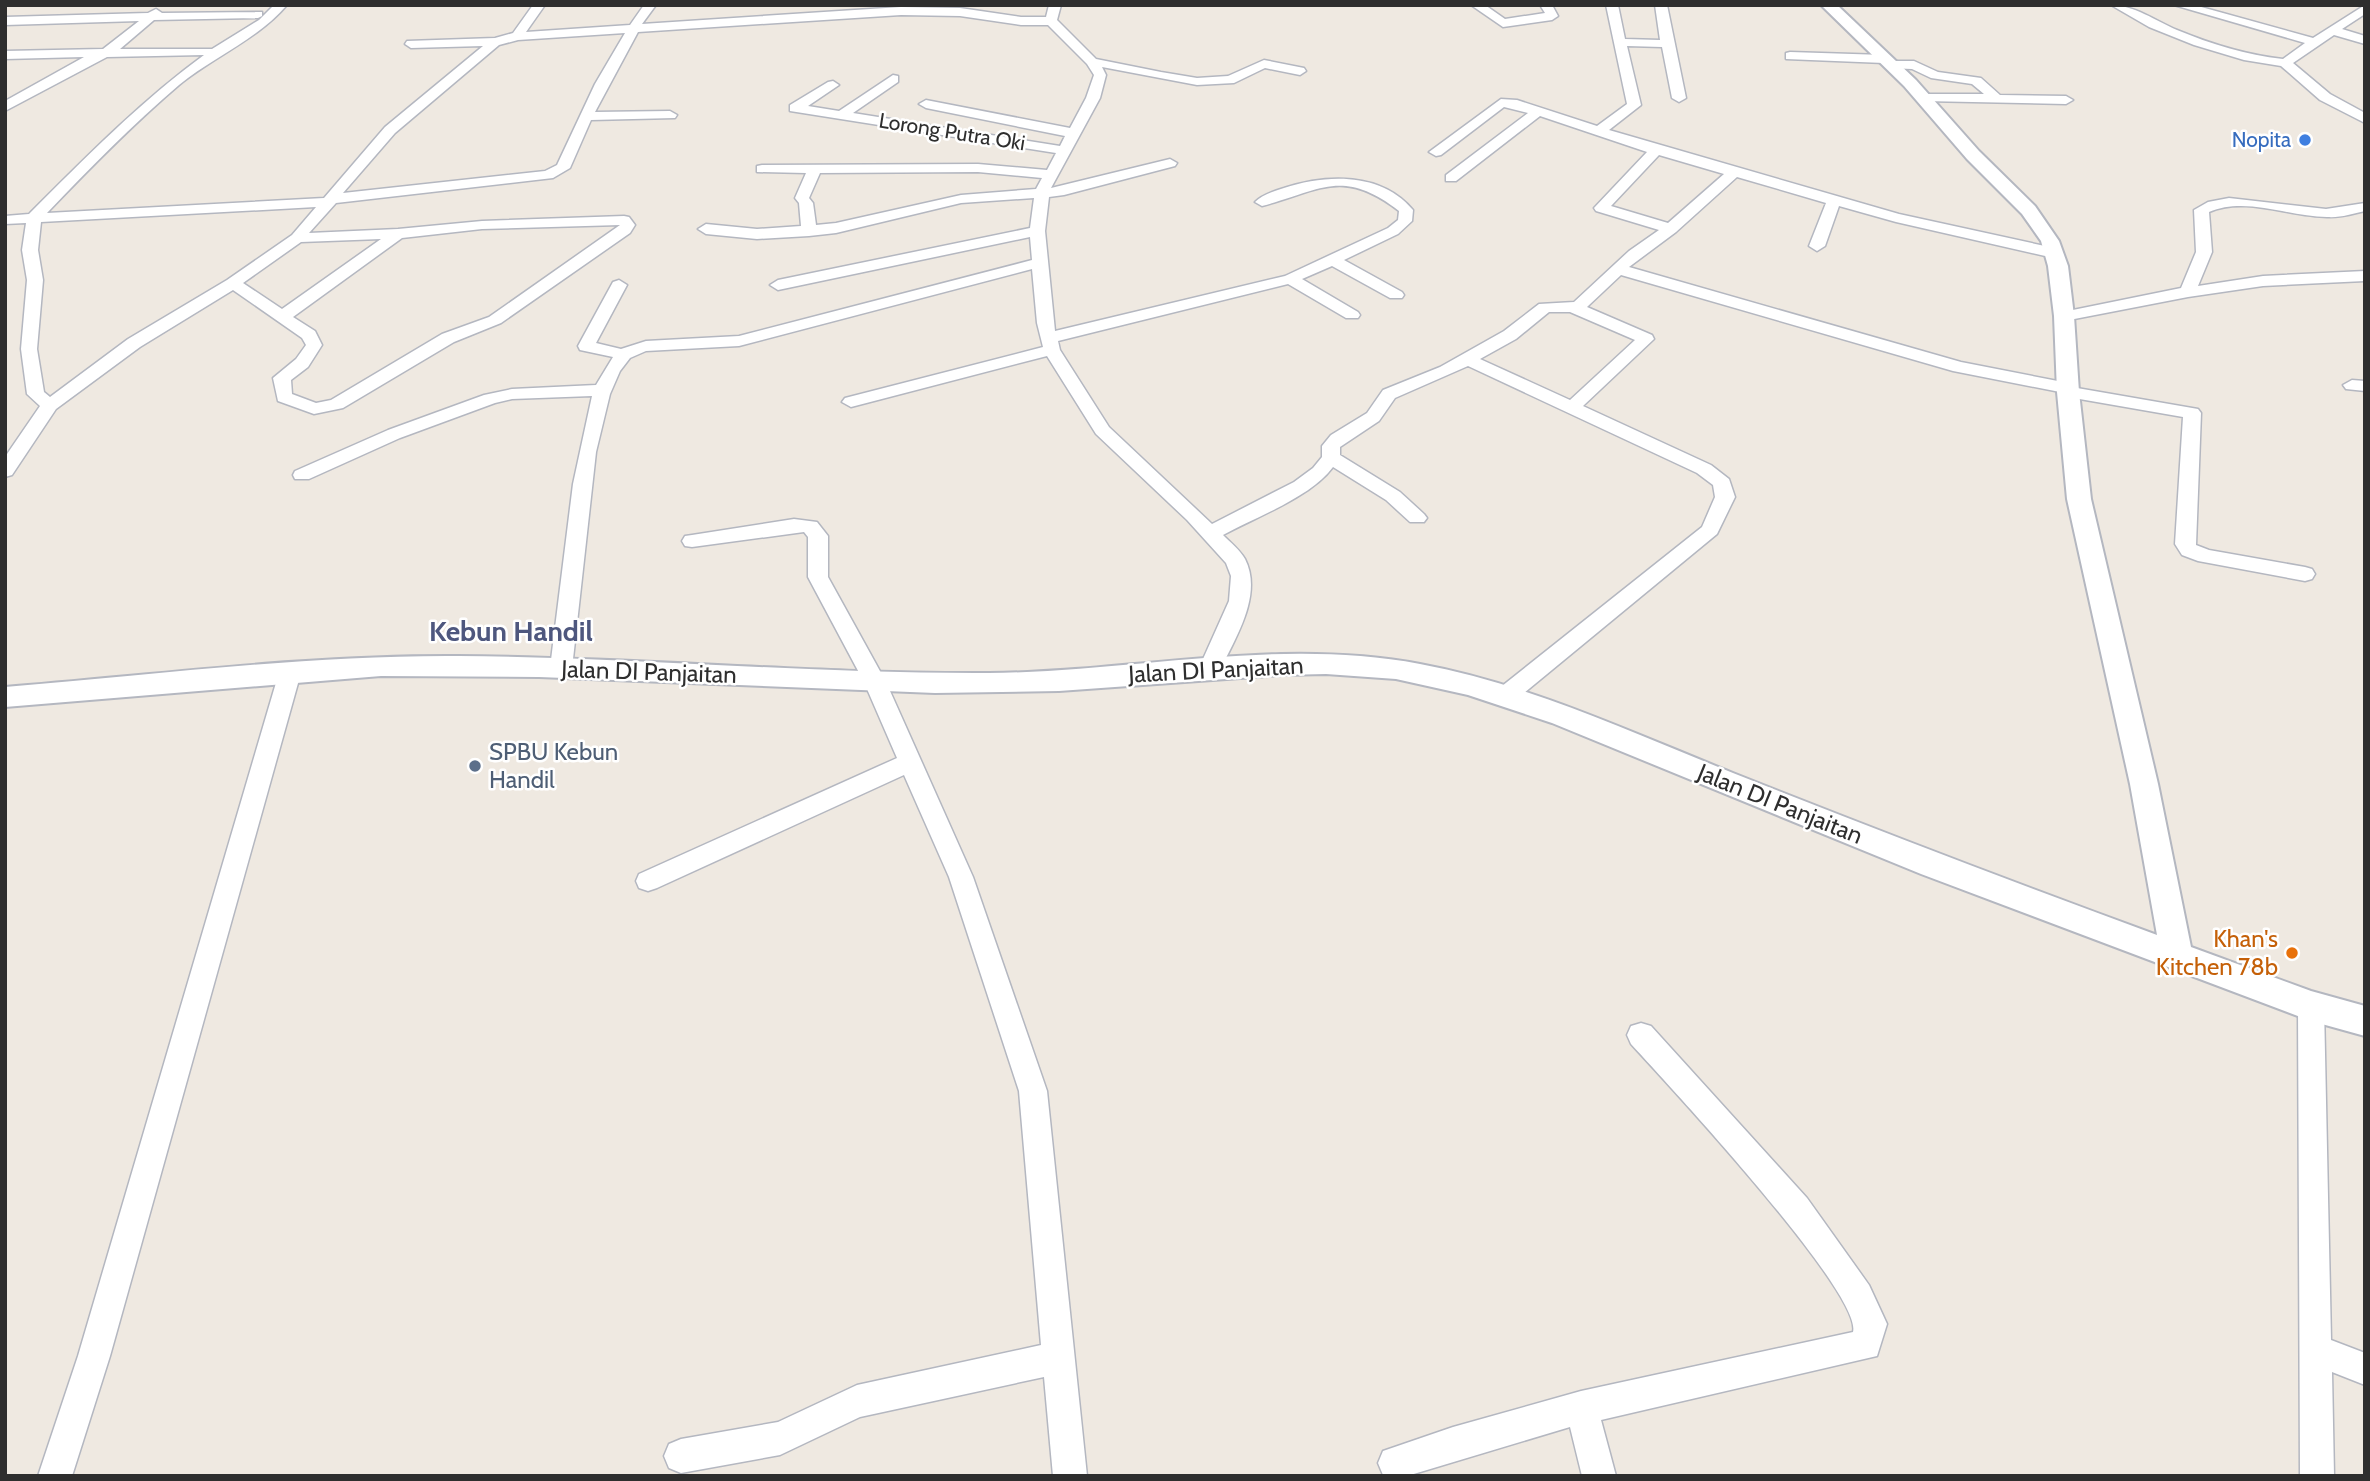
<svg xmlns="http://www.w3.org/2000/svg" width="2370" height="1481" font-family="Cabin,sans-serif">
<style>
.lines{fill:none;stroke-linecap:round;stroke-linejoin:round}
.minor-casing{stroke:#b4b7c0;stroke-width:3}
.tertiary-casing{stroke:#b4b7c0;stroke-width:4}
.minor{fill:#fff;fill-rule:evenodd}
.tertiary{fill:#fff;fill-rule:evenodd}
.shop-dot{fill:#3f7fe0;stroke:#fff;stroke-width:2.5}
.service-dot{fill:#5c6f8a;stroke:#fff;stroke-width:2.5}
.food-dot{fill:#e8710a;stroke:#fff;stroke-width:2.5}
.labels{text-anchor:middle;stroke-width:5;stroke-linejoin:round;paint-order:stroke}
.far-street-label{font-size:21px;fill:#2e2e2e;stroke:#fff}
.far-shop-label{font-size:21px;fill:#366cbe;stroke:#fff;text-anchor:end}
.street-label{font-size:24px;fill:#2e2e2e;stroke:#fff}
.service-label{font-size:24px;fill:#4e5e75;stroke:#fff;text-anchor:start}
.food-label{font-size:24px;fill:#c56008;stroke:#fff;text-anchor:end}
.quarter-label{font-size:28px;font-weight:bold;fill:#4e577e;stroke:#fff}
</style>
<rect width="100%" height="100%" fill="#efe9e1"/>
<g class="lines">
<defs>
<g id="minor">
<path d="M 274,5 L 287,5 C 258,39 213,57 179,85 C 132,125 89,169 47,213 L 324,198 L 385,127 L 483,46 L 411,48 L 405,44 L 407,41 L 495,38 L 513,33 L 533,5 L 545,5 L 526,32 L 630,25 L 644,5 L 656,5 L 642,24 L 901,7 L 960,8 L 1021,17 L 1046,17 L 1049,5 L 1061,5 L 1057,20 L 1096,59 L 1161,72 L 1197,78 L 1228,76 L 1264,60 L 1304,68 L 1306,71 L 1300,75 L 1265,68 L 1234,83 L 1197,85 L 1102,67 L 1106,75 L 1100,98 L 1051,188 L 1170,159 L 1177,163 L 1175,166 L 1064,195 L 1049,197 L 1045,231 L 1055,331 L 1285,276 L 1388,228 L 1398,220 L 1399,211 C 1342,167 1320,191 1262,206 L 1255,202 C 1262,195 1274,191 1284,188 C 1327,174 1381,172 1413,210 L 1412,221 L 1398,234 L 1344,260 L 1402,292 L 1404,295 L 1402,298 L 1390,298 L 1332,266 L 1302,279 L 1358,312 L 1360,315 L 1358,318 L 1346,318 L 1288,284 L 1058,341 L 1060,350 L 1109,427 L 1212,524 L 1294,482 L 1313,468 L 1322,457 L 1322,446 L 1331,435 L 1367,413 L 1383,390 L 1440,367 L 1504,331 L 1539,304 L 1574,302 L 1629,251 L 1659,230 L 1596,211 L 1594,208 L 1647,152 L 1540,116 L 1456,181 L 1446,181 L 1446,175 L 1528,113 L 1504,107 L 1441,155 L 1436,156 L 1429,152 L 1501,99 L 1517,100 L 1597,126 L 1627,104 L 1606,5 L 1618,5 L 1625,39 L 1660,40 L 1655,5 L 1667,5 L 1686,98 L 1679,102 L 1672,98 L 1662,47 L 1627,46 L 1641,105 L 1609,130 L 1899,214 L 2054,248 L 2062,253 L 2054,258 L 1896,222 L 1839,206 L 1825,246 L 1817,251 L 1809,246 L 1826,203 L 1737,177 L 1676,232 L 1629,267 L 1961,362 L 2068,383 L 2077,388 L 2198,409 L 2201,413 L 2196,545 L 2209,550 L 2305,567 L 2312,569 L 2315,574 L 2312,579 L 2305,581 L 2198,561 L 2182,555 L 2175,544 L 2183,417 L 2068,397 L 2062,396 L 2060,392 L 1953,371 L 1621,275 L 1587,307 L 1652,335 L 1654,339 L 1583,406 L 1711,465 L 1729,479 L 1735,497 L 1717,534 L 1513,702 L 1505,704 L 1497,702 L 1494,696 L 1497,690 L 1702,527 L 1715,497 L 1713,485 L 1697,473 L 1468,366 L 1395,398 L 1379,421 L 1340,447 L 1340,455 L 1400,492 L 1424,514 L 1427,518 L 1424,522 L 1410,522 L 1386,500 L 1333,467 C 1311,497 1256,517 1223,535 C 1230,542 1240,550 1245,559 C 1263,594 1236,637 1221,668 L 1218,673 L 1210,676 L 1202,673 L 1199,668 L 1229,601 L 1231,576 L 1226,563 L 1187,520 L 1096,434 L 1047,356 L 851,407 L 842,402 L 845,398 L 1043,347 L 1037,323 L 1032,269 L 739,346 L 646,351 L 630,358 L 620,371 L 610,394 L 596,452 L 572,668 L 569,673 L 561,676 L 553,673 L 550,668 L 573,484 L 592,396 L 512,399 L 495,403 L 400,438 L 309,479 L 295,479 L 293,475 L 295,471 L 388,430 L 484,395 L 512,389 L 596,385 L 613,357 L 580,350 L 578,346 L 613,282 L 619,280 L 627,285 L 596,343 L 621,349 L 646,341 L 739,336 L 1032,260 L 1030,237 L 778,290 L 770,285 L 778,280 L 1030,228 L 1034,198 L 961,203 L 836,233 L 809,236 L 757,239 L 706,234 L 698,229 L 706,224 L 757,229 L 801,226 L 799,203 L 795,198 L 806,173 L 757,172 L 757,166 L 762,165 L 978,164 L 1047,170 L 1056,153 L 790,111 L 790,105 L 828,82 L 833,81 L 839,85 L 808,106 L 839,111 L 893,75 L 898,76 L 898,82 L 853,113 L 1060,146 L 1065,136 L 926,108 L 919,104 L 926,100 L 1070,128 L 1086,98 L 1094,75 L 1087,64 L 1048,25 L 1021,25 L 960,16 L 901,15 L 638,32 L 595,112 L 670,111 L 677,115 L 675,118 L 591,120 L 570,168 L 553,178 L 336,203 L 309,233 L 398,229 L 482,221 L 624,216 L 629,217 L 635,225 L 630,233 L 501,323 L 454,342 L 343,408 L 314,414 L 278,401 L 273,378 L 296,359 L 306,345 L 302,338 L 233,290 L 140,347 L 56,409 L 12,475 L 5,477 L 5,457 L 40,406 L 27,394 L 21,349 L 27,280 L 22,250 L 26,223 L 5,224 L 5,216 L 29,214 C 85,158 140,102 204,55 L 107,57 L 5,111 L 5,101 L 84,57 L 5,59 L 5,51 L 103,49 L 139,21 L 5,25 L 5,17 L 148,13 L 156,9 L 162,13 L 262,12 L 262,16 L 258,18 L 154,20 L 120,49 L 212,49 L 259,20 ZM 625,33 L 595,84 L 557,165 L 545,171 L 343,193 L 395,133 L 499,45 L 518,40 ZM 1659,155 L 1724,174 L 1668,223 L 1611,206 ZM 978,172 L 1042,178 L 1036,189 L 961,195 L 836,223 L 816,225 L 813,203 L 809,198 L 820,173 ZM 316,207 L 292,235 L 227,280 L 128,339 L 50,397 L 44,392 L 37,349 L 43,280 L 38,250 L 41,222 ZM 620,225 L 489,317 L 442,334 L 331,400 L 316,403 L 292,394 L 291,380 L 308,367 L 322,345 L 315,331 L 293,317 L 402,238 L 482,229 ZM 381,239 L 282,309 L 243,283 L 301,242 ZM 1549,312 L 1570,312 L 1635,340 L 1570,400 L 1480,359 L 1516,339 Z"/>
<path d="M 1471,5 L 1485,5 L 1505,19 L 1545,13 L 1540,5 L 1552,5 L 1558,16 L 1552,20 L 1503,27 Z"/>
<path d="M 2111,5 C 2134,5 2156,21 2177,30 C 2211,44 2246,55 2283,59 L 2305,43 L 2174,5 L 2194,5 L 2313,38 L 2365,5 L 2365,14 L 2342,29 L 2365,36 L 2365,44 L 2334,35 L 2293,63 L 2330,94 L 2365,113 L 2365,123 L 2320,100 L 2281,66 L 2244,60 L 2194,45 L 2149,27 Z"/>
<path d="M 1790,52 L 1884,55 L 1890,59 L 1884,63 L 1786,59 L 1786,53 Z"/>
<path d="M 1891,61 L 1914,61 L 1938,72 L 1981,78 L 2000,95 L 2066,96 L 2073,100 L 2066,104 L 1923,101 L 1918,100 L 1918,94 L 1984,94 L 1972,84 L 1931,78 L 1912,69 L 1887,68 L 1887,62 Z"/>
<path d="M 2229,198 L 2326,209 L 2365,203 L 2365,211 C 2352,214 2340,218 2327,217 C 2289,217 2246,196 2209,212 L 2212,252 L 2198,286 L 2263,276 L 2365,271 L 2365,281 L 2263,286 L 2188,297 L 2064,321 L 2058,319 L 2056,316 L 2058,313 L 2181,288 L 2196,252 L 2194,210 L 2208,202 Z"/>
<path d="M 2352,380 L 2365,381 L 2365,391 L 2346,389 L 2343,385 Z"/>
<path d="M 794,519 L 817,522 L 828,536 L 828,577 L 886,682 L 973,877 L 1047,1091 L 1087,1476 L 1053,1476 L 1044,1377 L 860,1417 L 780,1455 L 681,1473 L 669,1468 L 664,1456 L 669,1444 L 681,1439 L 778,1422 L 857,1385 L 1041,1345 L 1019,1091 L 949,877 L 904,775 L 657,888 L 648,891 L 639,888 L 636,881 L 639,874 L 897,758 L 864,682 L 808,577 L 808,537 L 804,532 L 692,547 L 685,546 L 682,541 L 685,536 L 692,535 Z"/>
<path d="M 289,668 L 297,670 L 300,676 L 110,1356 L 72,1476 L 38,1476 L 78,1356 L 278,676 L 281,670 Z"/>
<path d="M 2311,994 L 2320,998 L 2324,1006 L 2331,1340 L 2365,1353 L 2365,1385 L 2332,1372 L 2334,1476 L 2300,1476 L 2298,1006 L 2302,998 Z"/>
<path d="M 1641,1023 L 1651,1026 L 1807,1198 L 1869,1285 L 1887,1324 L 1877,1356 L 1601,1420 L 1616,1476 L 1582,1476 L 1570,1427 L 1407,1476 L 1383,1475 L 1378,1463 L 1383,1451 L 1453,1427 L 1581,1391 L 1853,1332 C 1863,1294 1666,1082 1631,1044 L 1627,1035 L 1631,1026 Z"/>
</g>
<path id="tertiary" d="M 1821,5 L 1837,5 L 1916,80 L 1979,151 L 2035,206 L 2059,241 L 2068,266 L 2074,316 L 2079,392 L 2091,499 L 2158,784 L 2191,947 L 2311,991 L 2365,1006 L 2365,1036 L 2311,1021 L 1921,874 L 1552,723 L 1468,695 L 1396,679 L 1326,674 L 1282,675 L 1059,691 L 935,693 L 539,677 L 381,676 L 5,707 L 5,687 C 155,675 307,655 458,656 C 635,657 812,674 989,673 C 1131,672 1278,637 1420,664 C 1528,684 1631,732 1733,773 C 1874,829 2015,883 2157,935 L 2130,784 L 2067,499 L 2057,392 L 2054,316 L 2048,266 L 2041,241 L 2022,214 L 1967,159 L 1904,86 Z"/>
</defs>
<use href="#minor" class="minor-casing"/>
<use href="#tertiary" class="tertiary-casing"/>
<use href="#minor" class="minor"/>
<use href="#tertiary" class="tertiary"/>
</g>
<circle class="shop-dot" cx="2305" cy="140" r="7"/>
<circle class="service-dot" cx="475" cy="766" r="7"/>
<circle class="food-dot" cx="2292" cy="953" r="7"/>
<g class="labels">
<g class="far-street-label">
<text transform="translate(952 132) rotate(9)" y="7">Lorong Putra Oki</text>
</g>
<g class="far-shop-label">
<text x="2291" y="147">Nopita</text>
</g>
<g class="street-label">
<text transform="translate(1216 670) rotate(-3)" y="8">Jalan DI Panjaitan</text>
<text transform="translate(649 672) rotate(2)" y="8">Jalan DI Panjaitan</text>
<text transform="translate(1780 804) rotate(22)" y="8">Jalan DI Panjaitan</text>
</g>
<g class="service-label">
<text x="489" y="760">SPBU Kebun<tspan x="489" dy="28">Handil</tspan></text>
</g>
<g class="food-label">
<text x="2278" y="947">Khan's<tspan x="2278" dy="28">Kitchen 78b</tspan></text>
</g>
<g class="quarter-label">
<text x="511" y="641">Kebun Handil</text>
</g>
</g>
<rect width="2370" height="1481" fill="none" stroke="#2e2e2e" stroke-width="14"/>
</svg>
